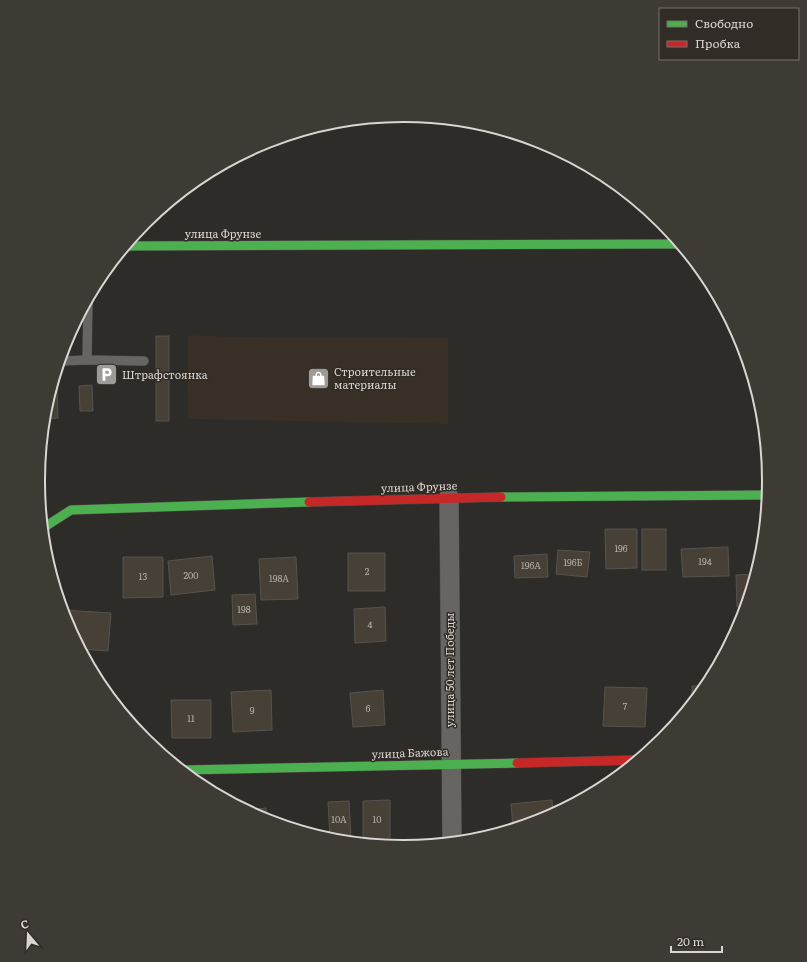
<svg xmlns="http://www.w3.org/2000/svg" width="807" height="962" font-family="Literata,serif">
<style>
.built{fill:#382f26}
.building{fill:#474037;stroke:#555350}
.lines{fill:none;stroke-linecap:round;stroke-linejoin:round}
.lane-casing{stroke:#494745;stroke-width:10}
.street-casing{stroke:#494745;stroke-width:20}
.fast-casing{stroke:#494745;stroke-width:10}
.jam-casing{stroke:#494745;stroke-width:10}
.lane{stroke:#676564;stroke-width:9}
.street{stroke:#676564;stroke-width:19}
.fast{stroke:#4caf50;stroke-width:9}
.jam{stroke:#c62828;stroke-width:9}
.labels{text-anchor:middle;stroke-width:3;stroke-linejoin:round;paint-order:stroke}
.number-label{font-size:9px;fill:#b4b0ab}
.street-label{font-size:11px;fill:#d9d5d2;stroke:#312c26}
.poi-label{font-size:11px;fill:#d9d5d2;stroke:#312c26;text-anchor:start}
.rim{fill:none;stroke:#d9d5d2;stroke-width:2}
</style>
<rect width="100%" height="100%" fill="#2e2c29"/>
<path class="built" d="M 188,335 L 233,337 L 448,338 L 448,424 L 187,419 Z"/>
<g class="building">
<rect x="156" y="336" width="13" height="85"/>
<path d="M 92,385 L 93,411 L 80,411 L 79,386 Z"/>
<path d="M 52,386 L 57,386 L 58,418 L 44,419 Z"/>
<path d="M 605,529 L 637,529 L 637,568 L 606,569 Z"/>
<rect x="642" y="529" width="24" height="41"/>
<path d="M 728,547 L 729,576 L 683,577 L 681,549 Z"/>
<path d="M 558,550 L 590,552 L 587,577 L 556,574 Z"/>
<rect x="348" y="553" width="37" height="38"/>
<path d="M 547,554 L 548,577 L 515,578 L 514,556 Z"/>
<path d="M 212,556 L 215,590 L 171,595 L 168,561 Z"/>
<path d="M 123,557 L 163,557 L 163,597 L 123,598 Z"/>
<path d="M 296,557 L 298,599 L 261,600 L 259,559 Z"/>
<path d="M 755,574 L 745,607 L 737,607 L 736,575 Z"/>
<path d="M 255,594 L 257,624 L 233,625 L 232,595 Z"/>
<path d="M 385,607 L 386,641 L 355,643 L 354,609 Z"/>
<path d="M 62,610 L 111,613 L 108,651 L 81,649 L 66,621 Z"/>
<path d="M 692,686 L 706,686 L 692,703 Z"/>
<path d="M 605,687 L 647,688 L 645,727 L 603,726 Z"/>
<path d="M 271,690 L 272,730 L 233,732 L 231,692 Z"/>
<path d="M 383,690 L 385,725 L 353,727 L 350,693 Z"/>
<path d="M 171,700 L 211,700 L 211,738 L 172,738 Z"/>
<path d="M 390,800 L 390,839 L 363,839 L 363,801 Z"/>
<path d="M 552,800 L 553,814 L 543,819 L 513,828 L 511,804 Z"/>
<path d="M 349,801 L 351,838 L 330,839 L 328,802 Z"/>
<path d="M 266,808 L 267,820 L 248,810 Z"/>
</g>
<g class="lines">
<defs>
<g id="lane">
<path d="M 87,360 L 144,361"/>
<path d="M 60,361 L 87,360 L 88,300"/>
</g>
<path id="street" d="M 449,497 L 452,842"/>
<g id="fast">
<path d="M 126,246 L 679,244"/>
<path d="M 501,497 L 768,495"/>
<path d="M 43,528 L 71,510 L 309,502"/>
<path d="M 183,770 L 517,763"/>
</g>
<g id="jam">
<path d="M 309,502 L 501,497"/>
<path d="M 517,763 L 637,760"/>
</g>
</defs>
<use href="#lane" class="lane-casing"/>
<use href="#street" class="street-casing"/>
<use href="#fast" class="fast-casing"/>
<use href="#jam" class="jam-casing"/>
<use href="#lane" class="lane"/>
<use href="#street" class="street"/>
<use href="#fast" class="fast"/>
<use href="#jam" class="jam"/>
</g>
<defs>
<symbol id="parking-square" viewBox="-11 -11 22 22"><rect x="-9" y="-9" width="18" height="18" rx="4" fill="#9d9a97" stroke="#312c26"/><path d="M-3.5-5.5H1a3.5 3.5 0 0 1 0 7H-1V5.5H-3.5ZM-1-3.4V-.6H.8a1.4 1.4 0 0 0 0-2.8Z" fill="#fff"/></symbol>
<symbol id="shop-square" viewBox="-11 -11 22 22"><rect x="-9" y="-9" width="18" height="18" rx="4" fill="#9d9a97" stroke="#312c26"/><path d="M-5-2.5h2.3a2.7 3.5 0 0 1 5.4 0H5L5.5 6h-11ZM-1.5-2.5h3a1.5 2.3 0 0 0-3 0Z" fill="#fff"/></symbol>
</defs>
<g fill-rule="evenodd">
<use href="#parking-square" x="94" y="362" width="25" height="25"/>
<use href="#shop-square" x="306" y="366" width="25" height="25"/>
</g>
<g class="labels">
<g class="number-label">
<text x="621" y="552">196</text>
<text x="705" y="565">194</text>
<text x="573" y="566">196Б</text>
<text x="531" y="569">196А</text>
<text x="367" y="575">2</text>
<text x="191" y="579">200</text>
<text x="143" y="580">13</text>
<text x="279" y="582">198А</text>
<text x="244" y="613">198</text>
<text x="370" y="628">4</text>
<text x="625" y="710">7</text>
<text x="368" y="712">6</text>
<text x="252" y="714">9</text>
<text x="191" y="722">11</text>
<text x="339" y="823">10А</text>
<text x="377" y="823">10</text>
</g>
<g class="street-label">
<text x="223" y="238">улица Фрунзе</text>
<text transform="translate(419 487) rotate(-2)" y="4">улица Фрунзе</text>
<text transform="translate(450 670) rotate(-90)" y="4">улица 50 лет Победы</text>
<text transform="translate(410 753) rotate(-2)" y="4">улица Бажова</text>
</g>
<g class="poi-label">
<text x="334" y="376">Строительные<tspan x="334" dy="13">материалы</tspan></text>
<text x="122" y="379">Штрафстоянка</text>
</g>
</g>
<path d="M0 0H807V962H0ZM403 122H404A358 358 0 0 1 762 480V482A358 358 0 0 1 404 840H403A358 358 0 0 1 45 482V480A358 358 0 0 1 403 122Z" fill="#3e3a34" fill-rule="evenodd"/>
<path class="rim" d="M403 122H404A358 358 0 0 1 762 480V482A358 358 0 0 1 404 840H403A358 358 0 0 1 45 482V480A358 358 0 0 1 403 122Z"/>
<rect x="659" y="8" width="140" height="52" fill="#312c26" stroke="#74706b"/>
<rect x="667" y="21" width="20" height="6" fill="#4caf50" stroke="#74706b"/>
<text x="695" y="28" font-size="12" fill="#d9d5d2">Свободно</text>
<rect x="667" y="41" width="20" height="6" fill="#c62828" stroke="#74706b"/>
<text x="695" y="48" font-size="12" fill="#d9d5d2">Пробка</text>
<g transform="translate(28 934) rotate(341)" stroke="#312c26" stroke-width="3" paint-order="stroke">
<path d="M0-3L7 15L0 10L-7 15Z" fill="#d9d5d2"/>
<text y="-6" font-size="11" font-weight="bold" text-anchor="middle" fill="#d9d5d2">С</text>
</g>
<path d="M671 946v6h51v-6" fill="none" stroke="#d9d5d2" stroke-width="2"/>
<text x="677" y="946" font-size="12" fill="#d9d5d2" stroke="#312c26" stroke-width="3" paint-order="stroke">20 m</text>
</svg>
